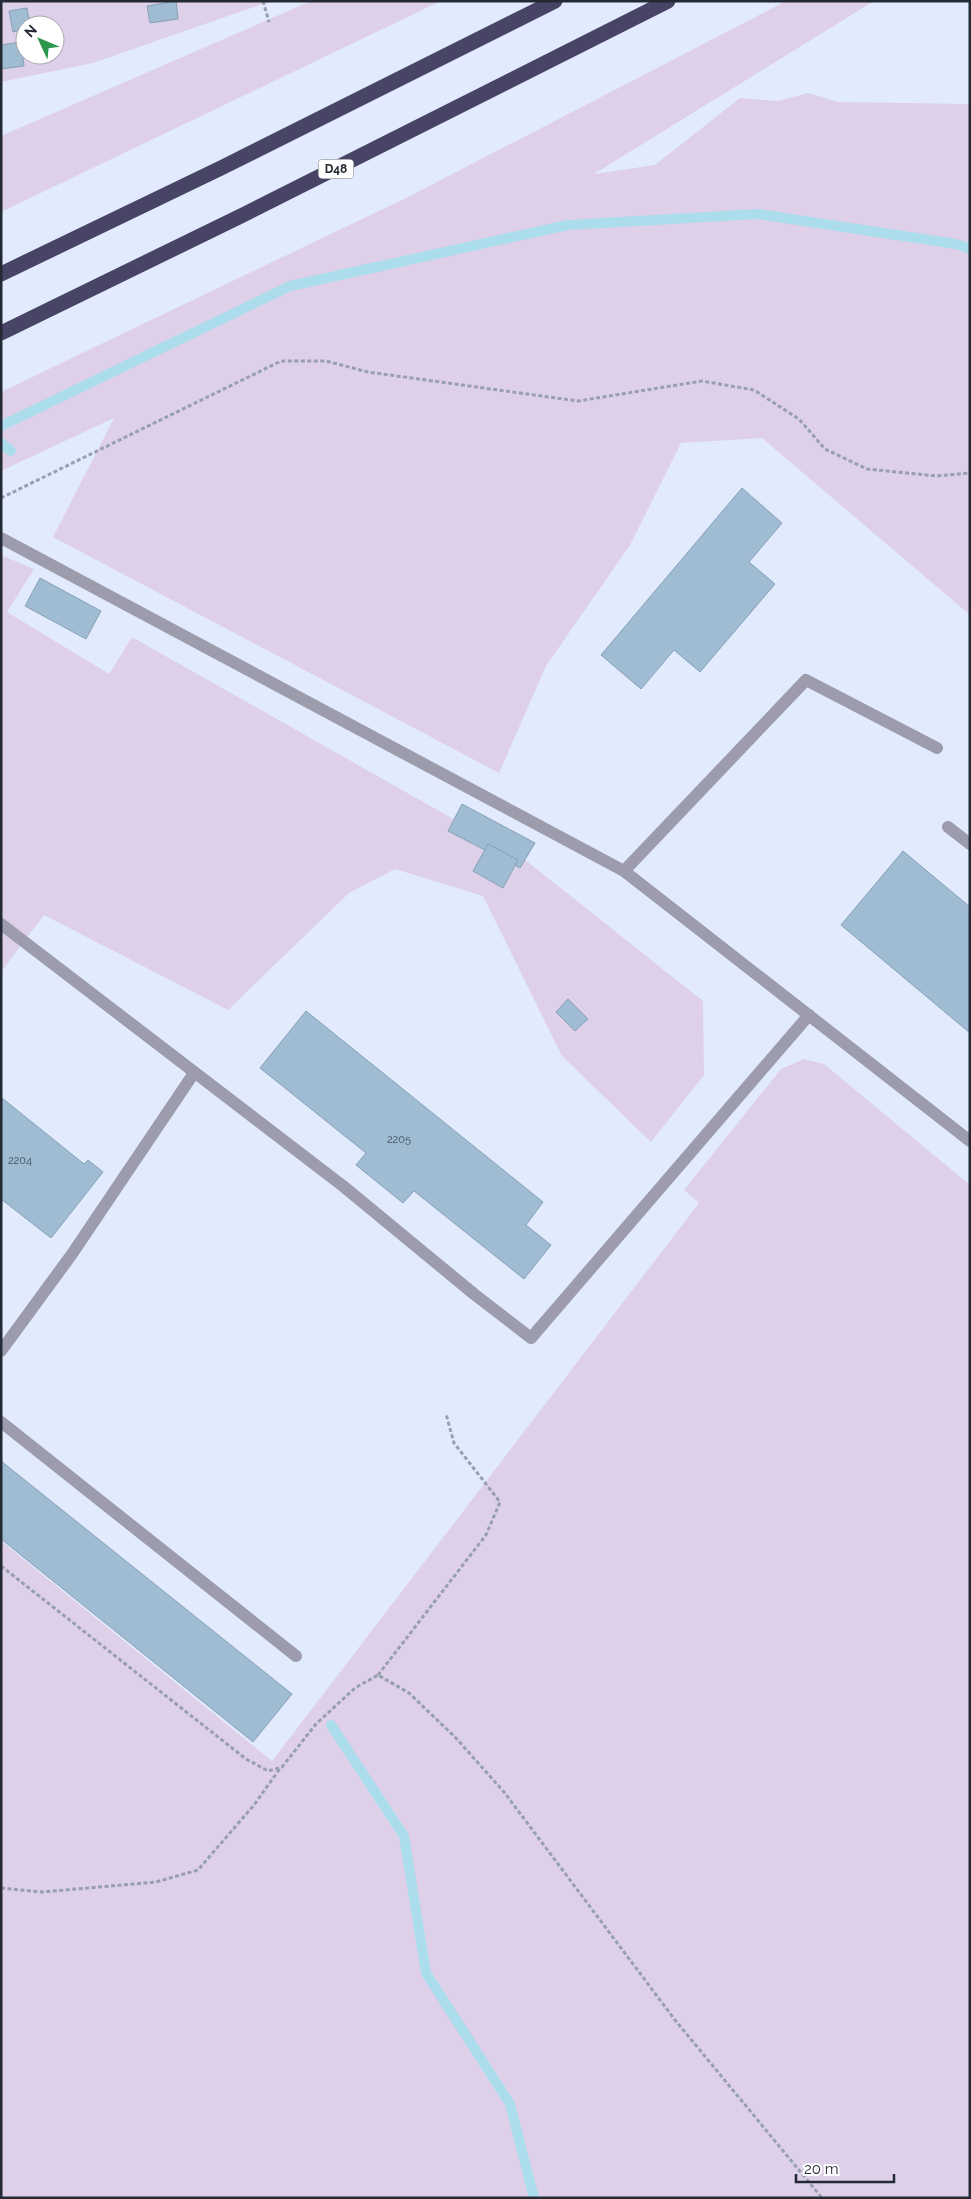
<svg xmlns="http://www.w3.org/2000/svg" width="971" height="2199" font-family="Raleway,sans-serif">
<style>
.green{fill:#ded0e8;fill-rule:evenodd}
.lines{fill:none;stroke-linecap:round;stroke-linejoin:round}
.stream{stroke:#abdded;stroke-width:10}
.building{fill:#9fbcd3;stroke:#85a1b7}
.path{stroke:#989faf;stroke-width:3;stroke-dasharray:4 2.5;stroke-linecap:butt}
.service{stroke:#9d9cad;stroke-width:12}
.motorway{stroke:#484466;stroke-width:15}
.labels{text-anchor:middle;stroke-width:5;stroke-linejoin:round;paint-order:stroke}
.number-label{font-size:11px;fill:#434e5c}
.shield{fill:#fff;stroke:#666a72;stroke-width:1}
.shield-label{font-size:12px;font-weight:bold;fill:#242a35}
</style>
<rect width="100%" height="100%" fill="#e2ebfe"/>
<g class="green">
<path d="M 1,1 L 271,1 L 93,63 L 1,82 ZM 25,25 L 55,25 L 55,55 L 25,55 Z"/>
<path d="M 311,1 L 441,1 L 1,212 L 1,136 Z"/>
<path d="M 786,1 L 874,1 L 594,174 L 655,165 L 740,98 L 778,101 L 808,93 L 838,102 L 970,104 L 970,615 L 762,438 L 681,443 L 630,545 L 546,666 L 499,773 L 53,537 L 114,418 L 1,471 L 1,392 L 408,197 Z"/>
<path d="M 1,555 L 34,569 L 7,612 L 109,674 L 132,637 L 524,859 L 703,1001 L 704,1075 L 651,1142 L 562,1056 L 483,896 L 395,869 L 349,893 L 228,1010 L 44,915 L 1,972 Z"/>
<path d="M 804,1059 L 824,1064 L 970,1185 L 970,2198 L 1,2198 L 1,1541 L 272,1761 L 699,1203 L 684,1190 L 781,1069 Z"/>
</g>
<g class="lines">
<g class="stream">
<path d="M 1,426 L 290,286 L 568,225 L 758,214 L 956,244 L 970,249"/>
<path d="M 1,443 L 11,451"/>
<path d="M 331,1725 L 404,1836 L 426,1973 L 510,2104 L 534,2198"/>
</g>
</g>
<g class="building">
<path d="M 176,1 L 178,19 L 150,23 L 147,6 Z"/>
<path d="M 27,8 L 30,25 L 25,25 L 25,29 L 13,32 L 9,11 Z"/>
<path d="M 21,42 L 24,66 L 1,69 L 1,45 Z"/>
<path d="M 742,488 L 782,523 L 749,562 L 775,584 L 700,672 L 674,650 L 641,689 L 601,655 Z"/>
<path d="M 40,578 L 101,611 L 86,639 L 25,606 Z"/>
<path d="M 462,804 L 535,843 L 520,868 L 448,831 Z"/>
<path d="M 488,844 L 518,860 L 503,888 L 473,871 Z"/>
<path d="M 903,851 L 970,907 L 970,1033 L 841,925 Z"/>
<path d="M 568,999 L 588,1019 L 575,1031 L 556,1012 Z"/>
<path d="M 306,1011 L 543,1202 L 526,1225 L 551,1245 L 524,1279 L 414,1191 L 403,1203 L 356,1165 L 366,1153 L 260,1068 Z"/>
<path d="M 2,1098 L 84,1164 L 88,1160 L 103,1172 L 51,1238 L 1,1199 Z"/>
<path d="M 1,1461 L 292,1694 L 253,1742 L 1,1539 Z"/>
</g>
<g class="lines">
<g class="path">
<path d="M 263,1 L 269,22"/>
<path d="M 1,498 L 281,361 L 326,361 L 368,372 L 578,401 L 702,381 L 754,390 L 799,419 L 825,449 L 867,469 L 937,476 L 970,473"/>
<path d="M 1,1566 L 246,1759 L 268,1771 L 282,1767 L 316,1724 L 355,1688 L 378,1675 L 409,1693 L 455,1737 L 504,1792 L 675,2020 L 822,2198"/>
<path d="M 378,1675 L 486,1535 L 500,1502 L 454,1443 L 446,1414"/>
<path d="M 1,1888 L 42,1892 L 156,1882 L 198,1870 L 254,1805 L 281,1767"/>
</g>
<g class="service">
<path d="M 1,538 L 624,871 L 970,1141"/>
<path d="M 948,827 L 970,844"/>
<path d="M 624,871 L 806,680 L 937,748"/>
<path d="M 1,924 L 343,1186 L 474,1294 L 531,1338 L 809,1015"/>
<path d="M 1,1351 L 72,1254 L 194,1073"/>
<path d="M 1,1422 L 296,1656"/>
</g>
<g class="motorway">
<path d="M 1,274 L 221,168 L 555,1"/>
<path d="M 1,333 L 245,214 L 668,1"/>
</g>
</g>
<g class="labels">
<g class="number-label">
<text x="399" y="1143">2205</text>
<text x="20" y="1164">2204</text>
</g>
<rect class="shield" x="318.5" y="159.5" width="35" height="19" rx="4"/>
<g class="shield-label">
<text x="336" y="173">D48</text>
</g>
</g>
<rect width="971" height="2199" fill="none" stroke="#242a35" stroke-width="5"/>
<g transform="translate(40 40) rotate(314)"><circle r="24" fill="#ffffff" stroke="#a7aaae"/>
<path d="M0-4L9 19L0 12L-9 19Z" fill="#2c964d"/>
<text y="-8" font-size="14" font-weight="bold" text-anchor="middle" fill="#242a35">N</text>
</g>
<path d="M796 2174v8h98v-8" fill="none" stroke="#242a35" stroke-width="2.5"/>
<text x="804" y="2174" font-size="15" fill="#242a35" stroke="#ffffff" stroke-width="4" paint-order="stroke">20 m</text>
</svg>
